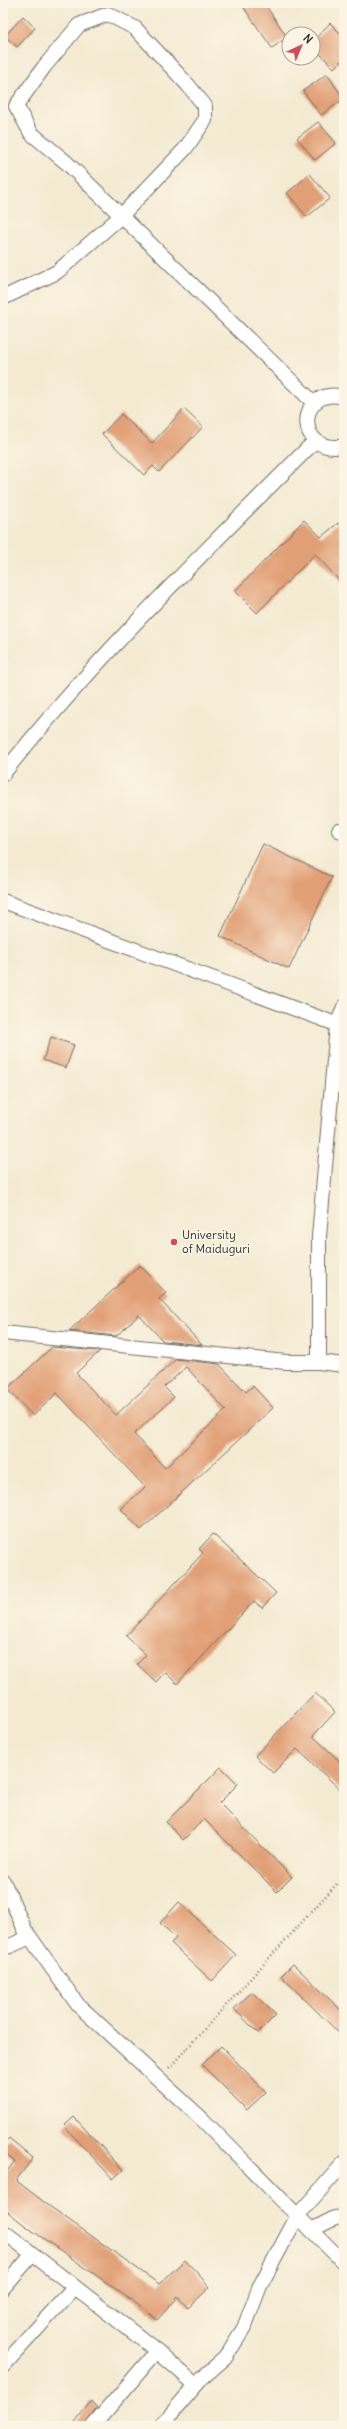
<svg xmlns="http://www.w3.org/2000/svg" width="347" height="2429" font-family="Delius,sans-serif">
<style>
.building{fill:#e19f75;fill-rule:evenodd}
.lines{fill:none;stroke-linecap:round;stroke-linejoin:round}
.street-casing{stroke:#716e65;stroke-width:16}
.path{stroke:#716e65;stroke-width:2.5;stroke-dasharray:1 3;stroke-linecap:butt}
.street{stroke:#fff;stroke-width:14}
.poi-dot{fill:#d1495b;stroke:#fcf5e5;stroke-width:1.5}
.labels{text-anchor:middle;stroke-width:3;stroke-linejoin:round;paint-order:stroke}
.poi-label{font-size:12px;fill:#2b2b2b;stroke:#fcf5e5;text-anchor:start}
</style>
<rect width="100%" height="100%" fill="#fcf5e5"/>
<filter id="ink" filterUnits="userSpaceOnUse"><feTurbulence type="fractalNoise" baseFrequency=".025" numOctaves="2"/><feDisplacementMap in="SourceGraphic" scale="8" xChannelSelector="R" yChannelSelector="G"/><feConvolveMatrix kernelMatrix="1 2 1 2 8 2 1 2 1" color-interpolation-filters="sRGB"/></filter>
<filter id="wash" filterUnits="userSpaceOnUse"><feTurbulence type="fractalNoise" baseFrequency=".012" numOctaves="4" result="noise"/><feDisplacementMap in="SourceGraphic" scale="16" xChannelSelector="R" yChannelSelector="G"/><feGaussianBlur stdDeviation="0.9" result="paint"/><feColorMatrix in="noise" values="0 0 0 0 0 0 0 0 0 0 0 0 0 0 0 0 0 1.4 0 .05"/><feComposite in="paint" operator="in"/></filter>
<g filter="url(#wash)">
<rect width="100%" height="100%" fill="#f3ead1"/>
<g id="blocks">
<g class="building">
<path d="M 251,3 L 264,3 L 287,37 L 272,48 L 244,8 Z"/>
<path d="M 23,16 L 35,28 L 17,47 L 5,36 Z"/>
<path d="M 330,23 L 344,37 L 344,58 L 334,68 L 313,47 L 313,41 Z"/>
<path d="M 327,74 L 344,99 L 321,115 L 303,91 Z"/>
<path d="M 318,122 L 336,143 L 315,160 L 297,138 Z"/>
<path d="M 310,174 L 330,198 L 307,217 L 287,193 Z"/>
<path d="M 184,409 L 203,427 L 159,472 L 153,466 L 144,475 L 102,434 L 121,414 L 152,443 Z"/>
<path d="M 304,520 L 321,537 L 338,523 L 344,529 L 344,586 L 315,554 L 257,613 L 235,591 Z"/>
<path d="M 263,844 L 332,877 L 289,969 L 220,936 Z"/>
<path d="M 51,1037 L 74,1045 L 66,1068 L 43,1060 Z"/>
<path d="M 140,1265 L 166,1293 L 159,1299 L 202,1345 L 163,1341 L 139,1315 L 116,1336 L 69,1331 Z"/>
<path d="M 52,1347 L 100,1351 L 76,1373 L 116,1415 L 176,1359 L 219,1364 L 246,1392 L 253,1386 L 273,1408 L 141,1530 L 121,1509 L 145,1487 L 57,1393 L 33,1416 L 7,1389 ZM 186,1367 L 226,1410 L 165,1468 L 134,1434 L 174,1397 L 164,1387 Z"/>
<path d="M 213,1534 L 276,1593 L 262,1608 L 254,1601 L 177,1684 L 165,1672 L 156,1682 L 137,1664 L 146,1655 L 126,1636 L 203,1553 L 199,1549 Z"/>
<path d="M 315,1693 L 335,1712 L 313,1736 L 344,1765 L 344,1793 L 297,1749 L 273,1773 L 255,1756 Z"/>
<path d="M 221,1767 L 238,1784 L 219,1803 L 292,1877 L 277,1892 L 204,1819 L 183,1840 L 166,1822 Z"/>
<path d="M 179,1902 L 236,1955 L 212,1981 L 171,1943 L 176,1938 L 160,1923 Z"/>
<path d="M 293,1964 L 344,2013 L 344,2038 L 281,1976 Z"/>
<path d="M 252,1992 L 276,2015 L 258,2033 L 234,2009 Z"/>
<path d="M 221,2046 L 266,2092 L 247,2110 L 202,2065 Z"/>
<path d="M 74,2117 L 123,2170 L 113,2179 L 64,2126 Z"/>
<path d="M 9,2138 L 33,2158 L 17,2179 L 18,2182 L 48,2205 L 159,2284 L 185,2260 L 210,2287 L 188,2308 L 178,2297 L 157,2320 L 131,2298 L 130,2299 L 27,2227 L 3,2208 L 3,2168 L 7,2171 L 15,2161 L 3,2151 L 3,2146 Z"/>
<path d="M 91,2401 L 97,2408 L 85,2426 L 72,2426 Z"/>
</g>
</g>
</g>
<g filter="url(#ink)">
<use href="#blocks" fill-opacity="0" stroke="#716e65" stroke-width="1"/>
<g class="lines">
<defs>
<g id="street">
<path d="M 3,298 L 57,272 L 120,217 L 185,149 L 205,120 L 205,106 L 188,85 L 135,28 L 108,14 L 79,25 L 44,67 L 16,106 L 31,133 L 67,163 L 314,403"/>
<path d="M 344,397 C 296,385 294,456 344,446"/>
<path d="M 3,774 C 98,654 208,549 315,441"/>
<path d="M 339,830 L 344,832"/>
<path d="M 3,901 L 344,1027"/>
<path d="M 344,1007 L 337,1025 L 319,1237 L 319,1362 L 344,1365"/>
<path d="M 3,1333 L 286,1362 L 319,1362"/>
<path d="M 3,1881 L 25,1930 L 78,2005 L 202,2119 L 344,2263"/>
<path d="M 3,1947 L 10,1946 L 30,1937"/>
<path d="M 311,2230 L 335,2218 L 344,2217"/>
<path d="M 3,2231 L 157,2351 L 196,2385"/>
<path d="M 3,2288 L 32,2255"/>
<path d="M 3,2366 L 74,2288"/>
<path d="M 93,2426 L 157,2351"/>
<path d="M 161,2426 L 202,2378 L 225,2358 L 244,2328 L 260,2286 L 298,2215 L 344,2163"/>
</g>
</defs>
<use href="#street" class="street-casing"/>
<path class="path" d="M 169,2068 L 344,1876"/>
<use href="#street" class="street"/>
</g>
</g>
<circle class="poi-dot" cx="174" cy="1242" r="4"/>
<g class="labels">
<g class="poi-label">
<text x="182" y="1239">University<tspan x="182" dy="14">of Maiduguri</tspan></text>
</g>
</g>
<rect width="347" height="2429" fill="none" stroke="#fcf5e5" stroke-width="16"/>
<g transform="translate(301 46) rotate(44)"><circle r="19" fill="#fcf5e5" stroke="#a8a49b"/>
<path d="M0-3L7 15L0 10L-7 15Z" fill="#d1495b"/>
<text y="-6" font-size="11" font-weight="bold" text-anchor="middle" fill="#2b2b2b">N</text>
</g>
</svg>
